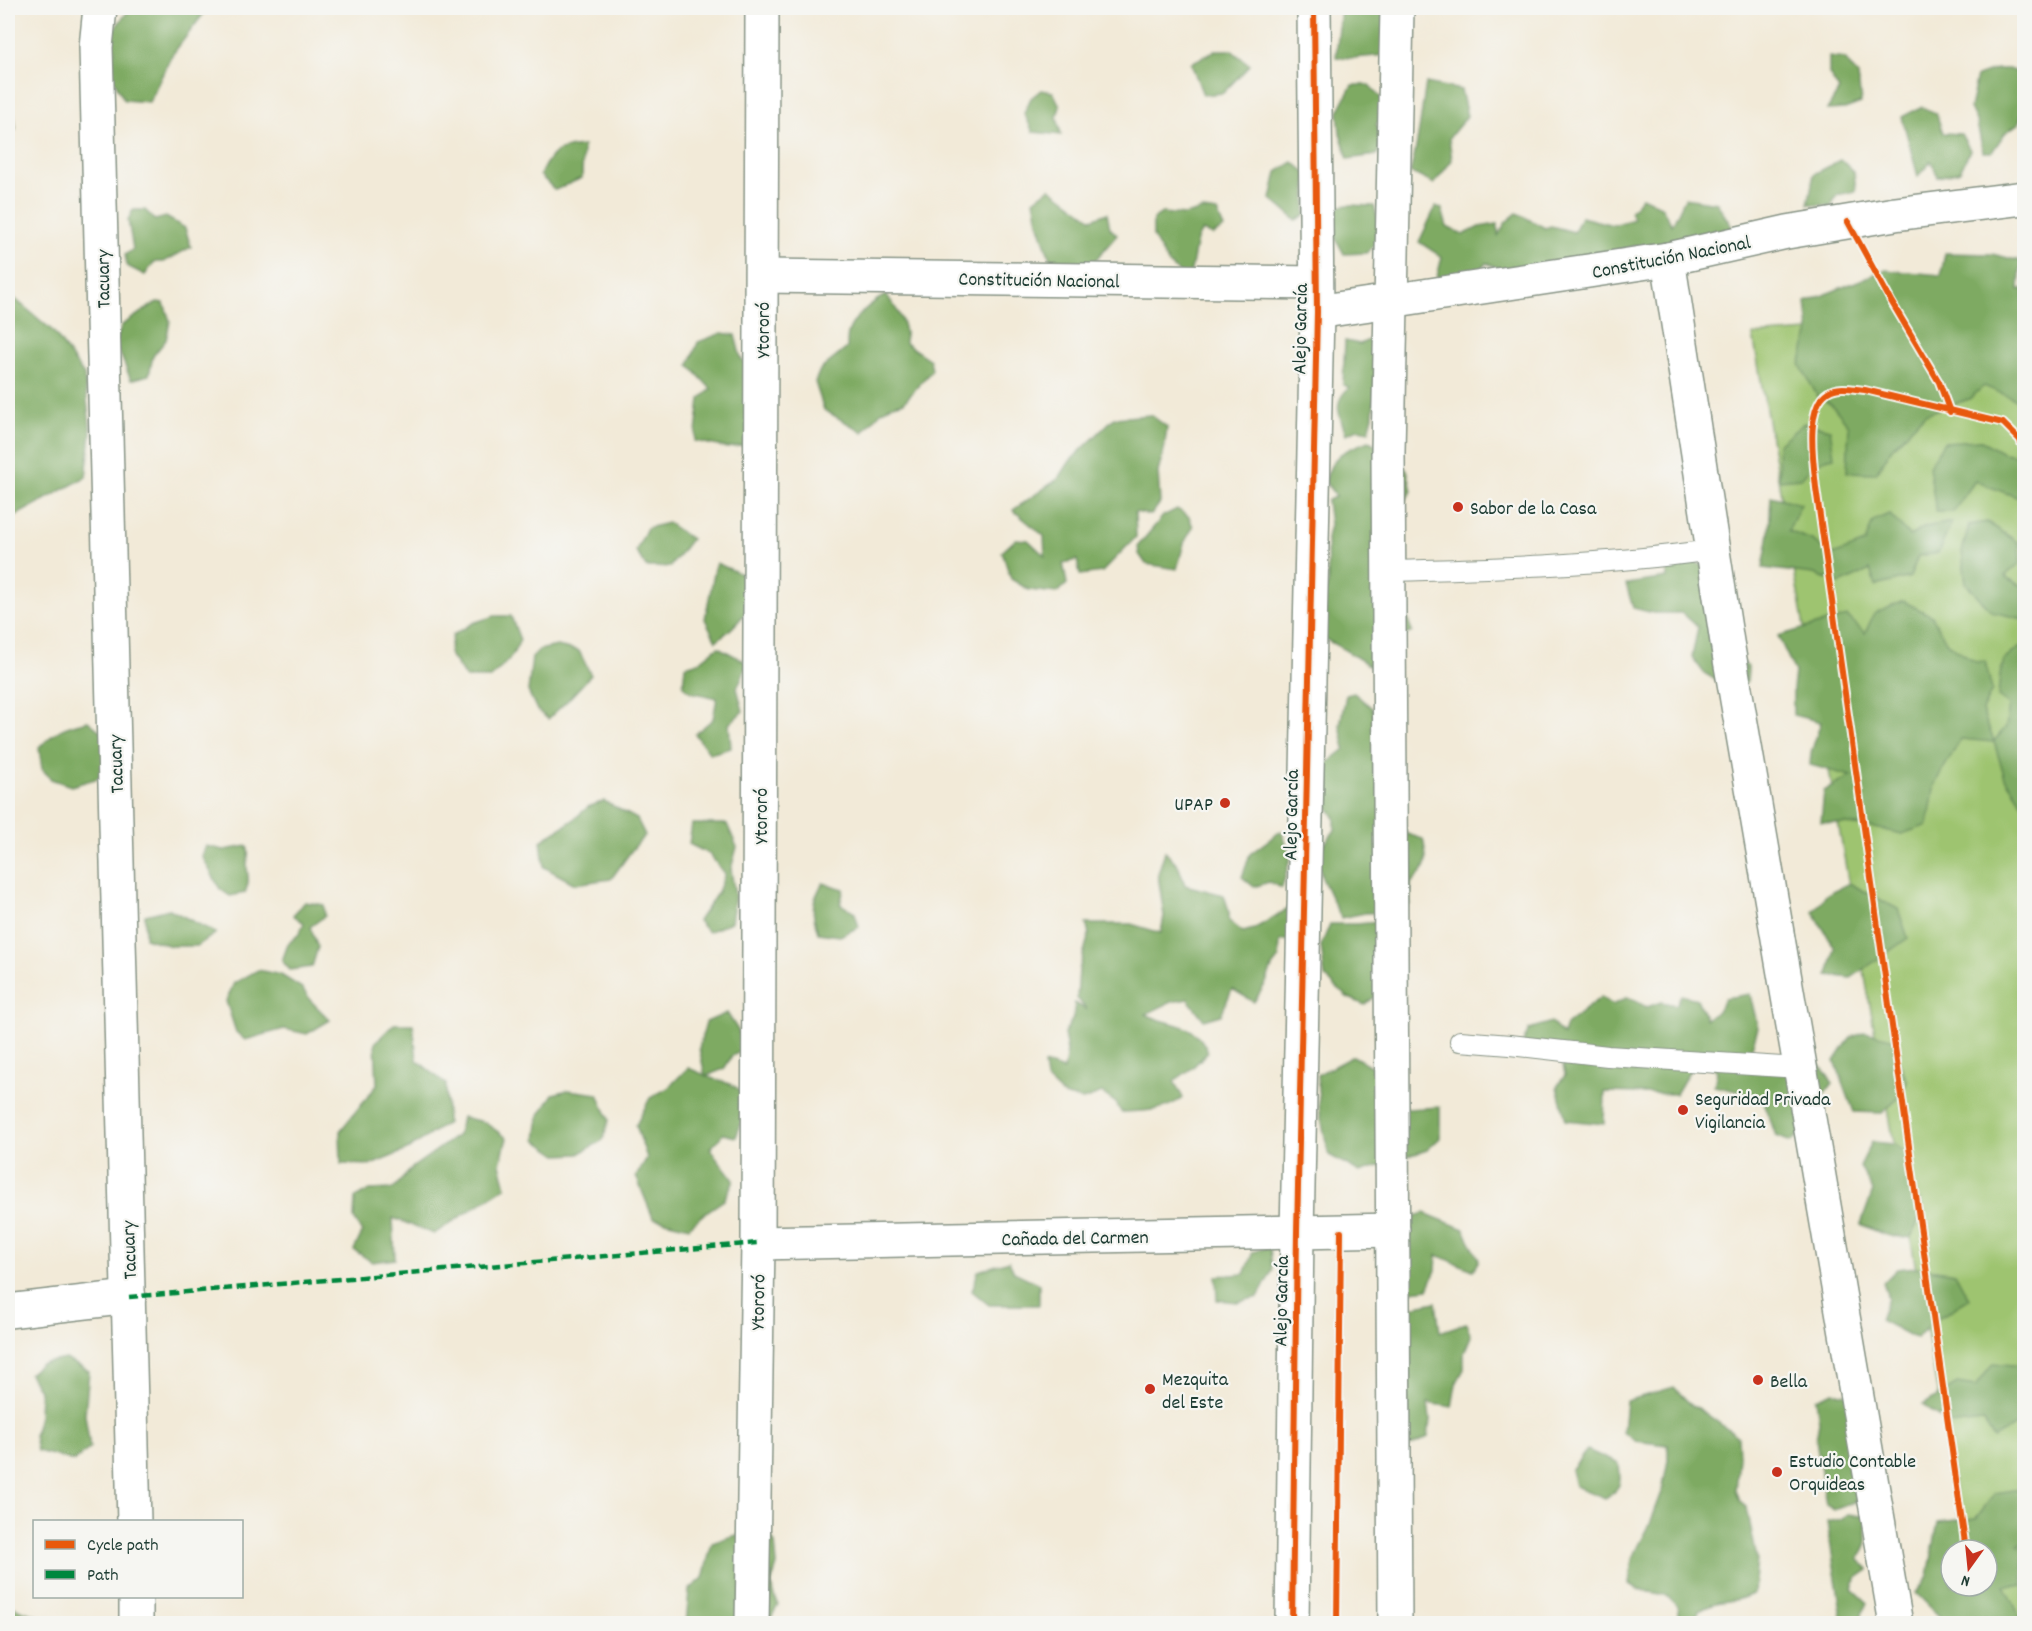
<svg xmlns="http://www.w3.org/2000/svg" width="2032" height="1631" font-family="Dekko,sans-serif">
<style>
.green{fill:#9ec46f;stroke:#5e8052;stroke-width:1.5}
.forest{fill:#7eaa62;stroke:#4e744b;stroke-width:1.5;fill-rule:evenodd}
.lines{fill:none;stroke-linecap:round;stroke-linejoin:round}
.service-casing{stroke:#889486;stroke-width:22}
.minor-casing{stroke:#889486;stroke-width:36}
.tertiary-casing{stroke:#889486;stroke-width:36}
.service{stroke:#fff;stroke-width:20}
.minor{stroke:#fff;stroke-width:33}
.tertiary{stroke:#fff;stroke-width:33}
.quiet{stroke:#00873e;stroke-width:4.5;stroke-dasharray:9 4.5;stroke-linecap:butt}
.cycleway-casing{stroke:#f6f6f2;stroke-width:10}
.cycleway{stroke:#e8590c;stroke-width:6}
.poi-dot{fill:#c8321e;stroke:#f6f6f2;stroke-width:2}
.labels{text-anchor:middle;stroke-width:4.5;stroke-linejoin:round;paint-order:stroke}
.street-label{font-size:20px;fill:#1f3d34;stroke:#f6f6f2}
.poi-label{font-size:20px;fill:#1f3d34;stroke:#f6f6f2;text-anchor:start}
</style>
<rect width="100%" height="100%" fill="#f6f6f2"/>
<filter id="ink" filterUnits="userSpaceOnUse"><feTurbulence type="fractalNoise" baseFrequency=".0167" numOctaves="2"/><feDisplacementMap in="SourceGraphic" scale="12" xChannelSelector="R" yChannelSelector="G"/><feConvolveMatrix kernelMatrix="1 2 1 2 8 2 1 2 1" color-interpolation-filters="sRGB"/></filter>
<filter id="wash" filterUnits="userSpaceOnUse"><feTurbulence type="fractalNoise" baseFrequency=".008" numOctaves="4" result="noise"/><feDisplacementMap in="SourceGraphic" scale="24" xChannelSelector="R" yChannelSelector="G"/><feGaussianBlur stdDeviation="1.35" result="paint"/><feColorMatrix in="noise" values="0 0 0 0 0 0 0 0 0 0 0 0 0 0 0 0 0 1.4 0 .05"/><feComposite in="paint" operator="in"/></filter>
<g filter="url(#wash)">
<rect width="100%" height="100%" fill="#f2ead8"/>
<path class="green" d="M 2024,304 L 2024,1623 L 1978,1623 L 1987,1586 L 1987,1550 L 1965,1550 L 1753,335 L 1809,331 Z"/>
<g class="forest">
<path d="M 147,8 L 208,8 L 172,55 L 149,102 L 124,100 L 112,76 L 111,33 L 129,10 Z"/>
<path d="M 1341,8 L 1396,8 L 1386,55 L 1354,58 L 1336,57 Z"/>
<path d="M 1216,50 L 1231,50 L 1250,65 L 1223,93 L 1203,95 L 1191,63 Z"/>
<path d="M 1829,57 L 1845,59 L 1858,76 L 1861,103 L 1845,109 L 1827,110 L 1839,90 L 1829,74 Z"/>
<path d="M 1996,69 L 2009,69 L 2024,74 L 2024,105 L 2019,123 L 2005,133 L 1992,152 L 1983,152 L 1977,123 L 1970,108 L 1977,76 Z"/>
<path d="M 1426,83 L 1461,90 L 1467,116 L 1449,138 L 1452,160 L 1434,184 L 1410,172 C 1419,143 1421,113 1426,83 Z"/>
<path d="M 1352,85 L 1369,85 L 1395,112 L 1376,124 L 1384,139 L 1377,155 L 1348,159 L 1340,133 L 1338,112 Z"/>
<path d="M 1041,90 L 1053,92 L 1060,106 L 1057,117 L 1061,135 L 1033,132 L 1024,113 L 1031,98 Z"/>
<path d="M 8,107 L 13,110 L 16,129 L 8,138 Z"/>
<path d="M 1921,107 L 1936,113 L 1943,133 L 1961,134 L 1970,150 L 1960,171 L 1938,177 L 1931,161 L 1918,177 L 1902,117 Z"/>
<path d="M 583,146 L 582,178 L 555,190 L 540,175 C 551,151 557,148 583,146 Z"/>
<path d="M 1841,160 L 1854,172 L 1856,191 L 1837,195 L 1831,206 L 1808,204 L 1814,174 Z"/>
<path d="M 1293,162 L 1307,173 L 1305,216 L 1296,220 L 1271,199 L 1277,172 Z"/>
<path d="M 1050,188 L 1092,219 L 1107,213 L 1110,228 L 1117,235 L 1078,280 L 1056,278 L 1038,222 L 1034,200 Z"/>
<path d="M 1642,197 L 1661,206 L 1672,225 L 1685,198 L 1717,203 L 1732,227 L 1728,248 L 1661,249 L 1634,246 L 1603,258 L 1506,271 L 1486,263 L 1471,283 L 1437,277 L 1442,257 L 1419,242 L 1436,206 L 1442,209 L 1447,227 L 1463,235 L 1479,227 L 1498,224 L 1498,236 L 1506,222 L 1517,213 L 1545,228 L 1551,226 L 1574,232 L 1581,217 L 1613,225 L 1634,219 L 1630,212 Z"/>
<path d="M 1348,205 L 1374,206 L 1378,219 L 1379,242 L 1366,253 L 1344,254 L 1336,239 L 1331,208 Z"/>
<path d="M 133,210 L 145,210 L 155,220 L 166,217 L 185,228 L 191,247 L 164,262 L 154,262 L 145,275 L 127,266 L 125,255 L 133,249 L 128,220 Z"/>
<path d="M 1203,210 L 1217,212 L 1224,228 L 1213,235 L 1202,231 L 1197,239 L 1189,281 L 1168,263 L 1153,237 L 1153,219 L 1162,213 L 1185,215 Z"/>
<path d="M 1945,253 L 1992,254 L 2021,261 L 2019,290 L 2024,288 L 2024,398 L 2017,400 L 1984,386 L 1969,399 L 1925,414 L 1892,448 L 1876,473 L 1847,472 L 1849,426 L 1832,405 L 1818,397 L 1800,365 L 1809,331 L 1806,302 L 1885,270 L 1941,275 Z"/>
<path d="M 8,293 L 53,331 L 84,375 L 91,434 L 86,477 L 8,520 Z"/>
<path d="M 886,295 C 897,308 907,326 905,343 L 930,360 L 932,370 L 904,402 L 890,406 L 880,413 L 863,432 L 824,410 L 815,382 L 820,370 L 847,348 C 847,343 847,338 848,333 C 853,317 872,302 886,295 Z"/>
<path d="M 157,302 L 164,303 L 170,321 L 166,340 L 153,356 L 149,375 L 131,380 L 121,356 L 114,347 L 122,325 Z"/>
<path d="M 722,333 L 735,335 L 741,359 L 754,369 L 746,445 L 727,448 L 695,441 L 700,399 L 711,389 L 689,365 L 698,342 Z"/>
<path d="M 1371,339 L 1378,350 L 1373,416 L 1369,431 L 1358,429 L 1346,434 C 1340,415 1331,403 1349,388 L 1343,384 L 1345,341 L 1360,344 Z"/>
<path d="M 1151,415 L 1167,427 L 1164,450 L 1158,472 L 1160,503 L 1151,515 L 1135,512 L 1136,537 L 1102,572 L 1080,575 L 1077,560 L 1063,563 L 1067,584 L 1057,593 L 1029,590 L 1011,579 L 1002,552 L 1016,539 L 1028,540 L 1045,556 L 1044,536 L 1013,510 L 1059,478 L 1070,461 L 1114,418 Z"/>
<path d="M 1804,423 L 1830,429 L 1834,457 C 1819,459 1810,468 1801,478 L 1779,480 L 1778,444 Z"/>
<path d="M 1980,440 L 2003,453 L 2024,456 L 2024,500 L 1975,481 L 1953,512 L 1936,512 L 1929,466 L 1944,442 Z"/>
<path d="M 1369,441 L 1388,452 L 1407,470 L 1412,491 L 1398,509 L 1404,608 L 1412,632 L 1379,646 L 1370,666 L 1345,650 L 1323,638 L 1320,607 L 1328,583 L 1327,537 L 1330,525 L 1327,501 L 1336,496 L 1325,482 C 1332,454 1344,450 1369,441 Z"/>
<path d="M 1771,496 L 1801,504 L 1788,531 L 1812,540 L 1833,555 L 1865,543 L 1873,521 L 1889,514 L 1910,536 L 1925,527 L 1952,522 L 1938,553 L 1918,556 L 1910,577 L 1876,586 L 1870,570 L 1840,584 L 1814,574 L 1763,568 L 1769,533 Z"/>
<path d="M 1177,509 L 1189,517 L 1193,527 L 1184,543 L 1177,569 L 1146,564 L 1139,554 L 1138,546 L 1163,516 Z"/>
<path d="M 1987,522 L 2019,543 L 2020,563 L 2005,576 L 2019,585 L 2024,585 L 2024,619 L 1992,612 L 1966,583 L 1962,552 L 1969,525 Z"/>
<path d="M 668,523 L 691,539 L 670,567 L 646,567 L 636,551 L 647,528 Z"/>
<path d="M 1687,553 L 1698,564 L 1727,571 L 1740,660 L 1748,667 L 1747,682 L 1736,692 L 1704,673 L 1692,657 L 1698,627 L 1682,613 L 1653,613 L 1633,608 L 1626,584 L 1667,578 L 1666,559 Z"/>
<path d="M 716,563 L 760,582 C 749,610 741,623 716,641 L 705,619 Z"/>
<path d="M 1903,601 L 1932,616 L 1947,643 L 1976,662 L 1985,661 L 1992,690 L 1982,711 L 1994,741 L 2006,727 L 2009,705 L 1998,697 L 2000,675 L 2004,660 L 2024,644 L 2024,806 L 2005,778 L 1994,742 L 1961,739 L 1935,783 L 1928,825 L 1902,834 L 1866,826 L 1821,822 L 1824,791 L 1851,776 L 1810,765 L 1811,753 L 1821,722 L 1793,715 L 1793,689 L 1795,672 L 1778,636 L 1847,616 L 1865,633 L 1874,614 Z"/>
<path d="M 494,616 L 511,616 L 520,640 L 512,656 L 491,678 L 466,678 L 449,653 L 453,635 L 473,623 Z"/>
<path d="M 557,646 L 579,651 L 591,675 L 567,701 L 548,719 L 537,710 L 528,691 L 532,657 L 539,650 Z"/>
<path d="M 718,647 L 748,663 L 737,688 L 743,711 L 729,724 L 731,748 L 710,754 L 695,734 L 713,719 L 717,698 L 691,692 L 683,686 L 685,666 L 699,662 Z"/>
<path d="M 1354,693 L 1372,708 L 1404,833 L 1423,839 C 1428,861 1429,867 1411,883 L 1410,904 L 1391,912 L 1365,913 L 1341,918 L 1322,878 L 1317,854 L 1335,830 L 1335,818 L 1324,801 L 1315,773 L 1345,749 L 1340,725 L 1346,695 Z"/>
<path d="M 88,721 L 114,742 L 99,778 L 71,786 L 51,779 L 42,769 L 39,748 C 57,729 63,727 88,721 Z"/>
<path d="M 604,801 L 637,819 L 645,835 L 632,850 L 611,879 L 575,884 L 544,867 L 541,841 L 572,821 L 588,807 Z"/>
<path d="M 692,824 L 727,824 L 737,847 L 731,869 L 735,896 L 731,922 L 708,932 L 698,921 L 718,892 L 725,874 L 709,854 L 689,844 Z"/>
<path d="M 1281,831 L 1291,855 L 1282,888 L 1269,882 L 1254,887 L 1242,877 L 1250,854 Z"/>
<path d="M 206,846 L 224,850 L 247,846 C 251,854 246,859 247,867 C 248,880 250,879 245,893 L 230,896 L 220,889 L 202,856 Z"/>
<path d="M 1165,851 L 1178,865 L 1185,885 L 1224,895 L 1229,911 L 1229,921 L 1243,932 L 1254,929 L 1289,908 L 1305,938 L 1280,941 L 1279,958 L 1272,967 L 1266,983 L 1254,1002 L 1232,989 L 1221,1015 L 1204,1020 L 1188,999 L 1171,1002 L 1146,1014 C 1171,1028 1194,1019 1208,1052 L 1191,1069 L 1174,1081 L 1183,1098 C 1162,1112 1146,1111 1121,1112 L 1116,1103 L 1102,1093 L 1083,1100 L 1063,1095 L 1046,1079 L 1044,1064 L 1064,1070 L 1067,1051 L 1064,1034 L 1073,1018 L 1075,1003 L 1087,1010 L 1077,998 L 1079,970 L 1089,934 L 1086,924 L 1131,924 L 1161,933 L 1164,916 L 1158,874 Z"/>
<path d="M 823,883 L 844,889 L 840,904 L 855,913 L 859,927 L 840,936 L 818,933 C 811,911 811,902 823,883 Z"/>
<path d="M 1849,883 L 1898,909 L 1908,938 L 1851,978 L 1828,975 L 1835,948 L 1813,912 L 1827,894 Z"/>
<path d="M 305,902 L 324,905 L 325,916 L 310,927 L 318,947 L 312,967 L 290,970 L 282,961 L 288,944 L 299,934 L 304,923 L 293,915 Z"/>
<path d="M 169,909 L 216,933 L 197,946 L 171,946 L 145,938 L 145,915 Z"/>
<path d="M 1390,921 L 1400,974 L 1365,1005 L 1347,997 L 1325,977 L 1321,946 L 1330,924 L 1357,924 Z"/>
<path d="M 258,970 L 281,975 L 302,988 L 310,1000 L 330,1020 L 307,1034 L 284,1029 L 245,1040 L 236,1032 L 226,1001 L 234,983 Z"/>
<path d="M 1750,994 L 1758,1028 L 1751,1050 L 1763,1061 L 1807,1047 L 1833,1083 L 1818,1102 L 1810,1124 L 1791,1142 L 1776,1136 L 1762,1097 L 1714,1086 L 1717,1071 L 1698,1056 L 1676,1094 L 1605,1092 L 1604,1124 L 1566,1120 L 1557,1087 L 1565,1075 L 1560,1051 L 1521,1047 L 1529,1029 L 1551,1022 L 1563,1035 L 1566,1025 L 1601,997 L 1613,1005 L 1628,997 L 1647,1007 L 1661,1002 L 1676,1005 L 1681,995 L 1697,999 L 1706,1019 L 1718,1011 L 1725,998 Z"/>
<path d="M 727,1013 L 743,1038 L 745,1049 L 732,1056 L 724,1069 L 706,1076 C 715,1080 729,1082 737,1088 C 752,1100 741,1122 736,1137 L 723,1134 L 710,1149 L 734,1180 L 724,1200 L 705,1213 L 689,1227 L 653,1218 L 636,1176 L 647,1158 L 636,1125 L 650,1098 L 668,1088 L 688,1068 L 705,1075 L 699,1048 L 706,1022 Z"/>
<path d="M 394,1024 L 413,1024 L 417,1060 L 446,1084 L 447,1123 L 407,1150 L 371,1165 L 341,1164 L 340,1131 L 377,1085 L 375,1043 Z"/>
<path d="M 1865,1032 L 1896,1039 L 1899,1062 L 1907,1080 L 1903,1094 L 1882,1113 L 1854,1112 L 1835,1061 L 1850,1038 Z"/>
<path d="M 1353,1056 L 1390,1077 L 1407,1109 L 1440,1107 L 1440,1138 L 1427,1150 L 1360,1172 L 1329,1155 L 1320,1114 L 1317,1075 Z"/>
<path d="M 568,1090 L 598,1094 L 609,1120 L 603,1140 L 579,1154 L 558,1155 L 536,1140 L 539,1116 L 553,1094 Z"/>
<path d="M 462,1117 L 484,1122 L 507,1138 L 500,1164 L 506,1187 L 434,1234 L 393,1218 L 395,1259 L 372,1262 L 354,1250 L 362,1233 L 354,1218 L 355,1198 L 370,1190 L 393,1189 L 413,1167 L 458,1135 Z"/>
<path d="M 1872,1142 L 1894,1144 L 1911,1156 L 1906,1173 L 1924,1210 L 1911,1237 C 1893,1240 1877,1232 1861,1224 L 1873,1191 L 1860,1166 Z"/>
<path d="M 1424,1213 L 1464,1229 L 1479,1260 L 1473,1270 L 1437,1255 L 1436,1270 L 1428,1289 L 1402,1292 L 1400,1221 Z"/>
<path d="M 1270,1246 L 1272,1271 L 1258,1297 L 1238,1302 L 1217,1300 L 1216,1276 L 1244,1274 L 1253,1252 Z"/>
<path d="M 1009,1261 L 1014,1272 L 1039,1284 L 1039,1305 L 989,1305 L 972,1291 L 978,1271 Z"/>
<path d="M 1916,1267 L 1955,1273 L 1969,1299 L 1935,1320 L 1916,1339 L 1880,1320 L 1888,1298 L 1883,1283 L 1897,1269 Z"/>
<path d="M 1436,1302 L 1440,1332 L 1466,1323 L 1471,1336 L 1464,1353 L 1464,1369 L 1456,1384 L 1452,1407 L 1428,1403 L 1430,1419 L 1428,1437 L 1410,1446 L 1393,1317 L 1412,1307 Z"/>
<path d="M 65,1359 L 89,1371 L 85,1414 L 90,1448 L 74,1461 L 37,1451 L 34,1436 L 39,1416 L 40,1392 L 29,1374 L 40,1364 Z"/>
<path d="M 1993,1363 L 2021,1366 L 2024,1371 L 2024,1416 L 2013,1427 L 1994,1438 L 1983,1421 L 1950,1425 L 1923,1405 L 1957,1384 L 1976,1387 Z"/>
<path d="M 1674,1387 L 1692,1406 L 1698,1408 L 1738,1437 L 1739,1457 L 1736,1490 L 1740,1502 L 1747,1508 L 1757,1559 L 1754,1593 C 1736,1604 1719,1598 1699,1610 L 1695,1623 L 1678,1623 L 1678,1607 L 1666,1595 L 1639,1590 L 1629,1584 L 1632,1559 L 1650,1524 L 1662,1492 L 1668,1460 L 1668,1445 L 1635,1441 L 1623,1432 L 1626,1401 Z"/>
<path d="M 1833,1392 L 1849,1394 L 1863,1499 L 1834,1510 L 1826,1505 L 1816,1439 L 1819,1422 L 1816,1399 Z"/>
<path d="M 1587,1450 L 1619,1464 C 1621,1483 1622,1488 1605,1498 L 1575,1486 L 1571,1470 Z"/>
<path d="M 2021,1489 L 2024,1496 L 2024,1541 L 2018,1545 L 2024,1549 L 2024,1585 L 2005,1585 L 2020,1617 L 2006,1623 L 1946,1623 L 1916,1593 L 1928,1576 L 1938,1522 L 1976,1518 L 1995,1493 ZM 1951,1550 L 1987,1550 L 1987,1586 L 1951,1586 Z"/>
<path d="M 1847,1514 L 1865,1516 C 1867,1534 1871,1545 1858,1559 L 1869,1570 L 1856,1579 L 1853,1589 L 1868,1603 L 1862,1614 L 1863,1623 L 1843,1623 L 1827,1522 L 1841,1519 Z"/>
<path d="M 732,1536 L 770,1536 L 775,1543 L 777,1565 L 771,1584 L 778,1605 L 768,1623 L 686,1624 L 689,1590 L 703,1578 L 712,1543 Z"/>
<path d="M 8,1605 L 55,1623 L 8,1623 Z"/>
</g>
</g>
<g filter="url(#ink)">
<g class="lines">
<defs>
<g id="service">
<path d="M 1389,571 C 1497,568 1605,565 1712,550"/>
<path d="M 1460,1041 L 1510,1045 L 1608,1056 L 1800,1068"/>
</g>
<g id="minor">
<path d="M 100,8 L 96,47 L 134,1522"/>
<path d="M 1668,259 L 1727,642 L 1896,1624"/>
<path d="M 762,276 L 1316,283"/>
<path d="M 1317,312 L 1668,259 L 1787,232 L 1895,214 L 2024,198"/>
<path d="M 758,1243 L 1393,1230"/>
<path d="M 8,1311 L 129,1297"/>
<path d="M 136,1596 L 136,1624"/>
<path d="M 752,1624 L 758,1243 L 762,8"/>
</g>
<g id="tertiary">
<path d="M 1292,1624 L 1297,1232 L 1317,312 L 1314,8"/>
<path d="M 1395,1624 L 1388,452 L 1397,8"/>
</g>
</defs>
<use href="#service" class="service-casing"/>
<use href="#minor" class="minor-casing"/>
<use href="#tertiary" class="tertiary-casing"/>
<use href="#service" class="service"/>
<use href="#minor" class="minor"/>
<use href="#tertiary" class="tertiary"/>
<path class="quiet" d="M 129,1297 L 758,1243"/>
<defs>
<g id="cycleway">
<path d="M 1848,222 L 1891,301 L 1939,382 L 1950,412"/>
<path d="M 1966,1550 L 1816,488 C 1814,465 1804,407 1828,392 C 1838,385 1854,389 1865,390 L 2003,423 L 2020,440 L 2024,451"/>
<path d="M 1292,1624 L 1297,1232 L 1317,312 L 1314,8"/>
<path d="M 1337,1624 L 1341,1232"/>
</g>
</defs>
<use href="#cycleway" class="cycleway-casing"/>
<use href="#cycleway" class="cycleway"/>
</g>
</g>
<g class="poi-dot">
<circle cx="1458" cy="507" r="6"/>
<circle cx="1225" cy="803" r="6"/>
<circle cx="1683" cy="1110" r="6"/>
<circle cx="1758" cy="1380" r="6"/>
<circle cx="1150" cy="1389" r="6"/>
<circle cx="1777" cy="1472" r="6"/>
</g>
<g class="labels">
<g class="street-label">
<text transform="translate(1671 256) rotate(-11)" y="7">Constitución Nacional</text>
<text transform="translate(102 279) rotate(-91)" y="7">Tacuary</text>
<text transform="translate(1039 279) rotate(1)" y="7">Constitución Nacional</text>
<text transform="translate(1299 329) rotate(-89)" y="7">Alejo García</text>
<text transform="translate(762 330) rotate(-90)" y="7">Ytororó</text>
<text transform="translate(115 764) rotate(-92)" y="7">Tacuary</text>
<text transform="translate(1290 815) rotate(-89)" y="7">Alejo García</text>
<text transform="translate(760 816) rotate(-90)" y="7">Ytororó</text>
<text transform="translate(1075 1237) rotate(-1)" y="7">Cañada del Carmen</text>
<text transform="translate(128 1250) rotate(-92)" y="7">Tacuary</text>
<text transform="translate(1280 1301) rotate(-89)" y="7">Alejo García</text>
<text transform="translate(757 1302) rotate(-89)" y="7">Ytororó</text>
</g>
<g class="poi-label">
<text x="1470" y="514">Sabor de la Casa</text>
<text x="1213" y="810" text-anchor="end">UPAP</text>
<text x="1695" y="1105">Seguridad Privada<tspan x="1695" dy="23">Vigilancia</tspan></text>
<text x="1162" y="1385">Mezquita<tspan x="1162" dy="23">del Este</tspan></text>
<text x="1770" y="1387">Bella</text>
<text x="1789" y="1467">Estudio Contable<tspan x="1789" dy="23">Orquideas</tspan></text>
</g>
</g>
<rect width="2032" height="1631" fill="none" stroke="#f6f6f2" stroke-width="30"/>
<rect x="33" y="1520" width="210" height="78" fill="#f6f6f2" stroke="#a0aca6" stroke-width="1.5"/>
<rect x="45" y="1540" width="30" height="9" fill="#e8590c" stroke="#a0aca6" stroke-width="1.5"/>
<text x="87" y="1550" font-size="18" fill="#1f3d34">Cycle path</text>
<rect x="45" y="1570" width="30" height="9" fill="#00873e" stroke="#a0aca6" stroke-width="1.5"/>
<text x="87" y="1580" font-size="18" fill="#1f3d34">Path</text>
<g transform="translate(1969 1568) rotate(195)"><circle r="28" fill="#f6f6f2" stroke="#a0aca6" stroke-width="1.5"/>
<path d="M0-4.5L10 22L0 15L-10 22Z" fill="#c8321e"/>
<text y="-9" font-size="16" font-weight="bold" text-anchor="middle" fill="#1f3d34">N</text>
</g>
</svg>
